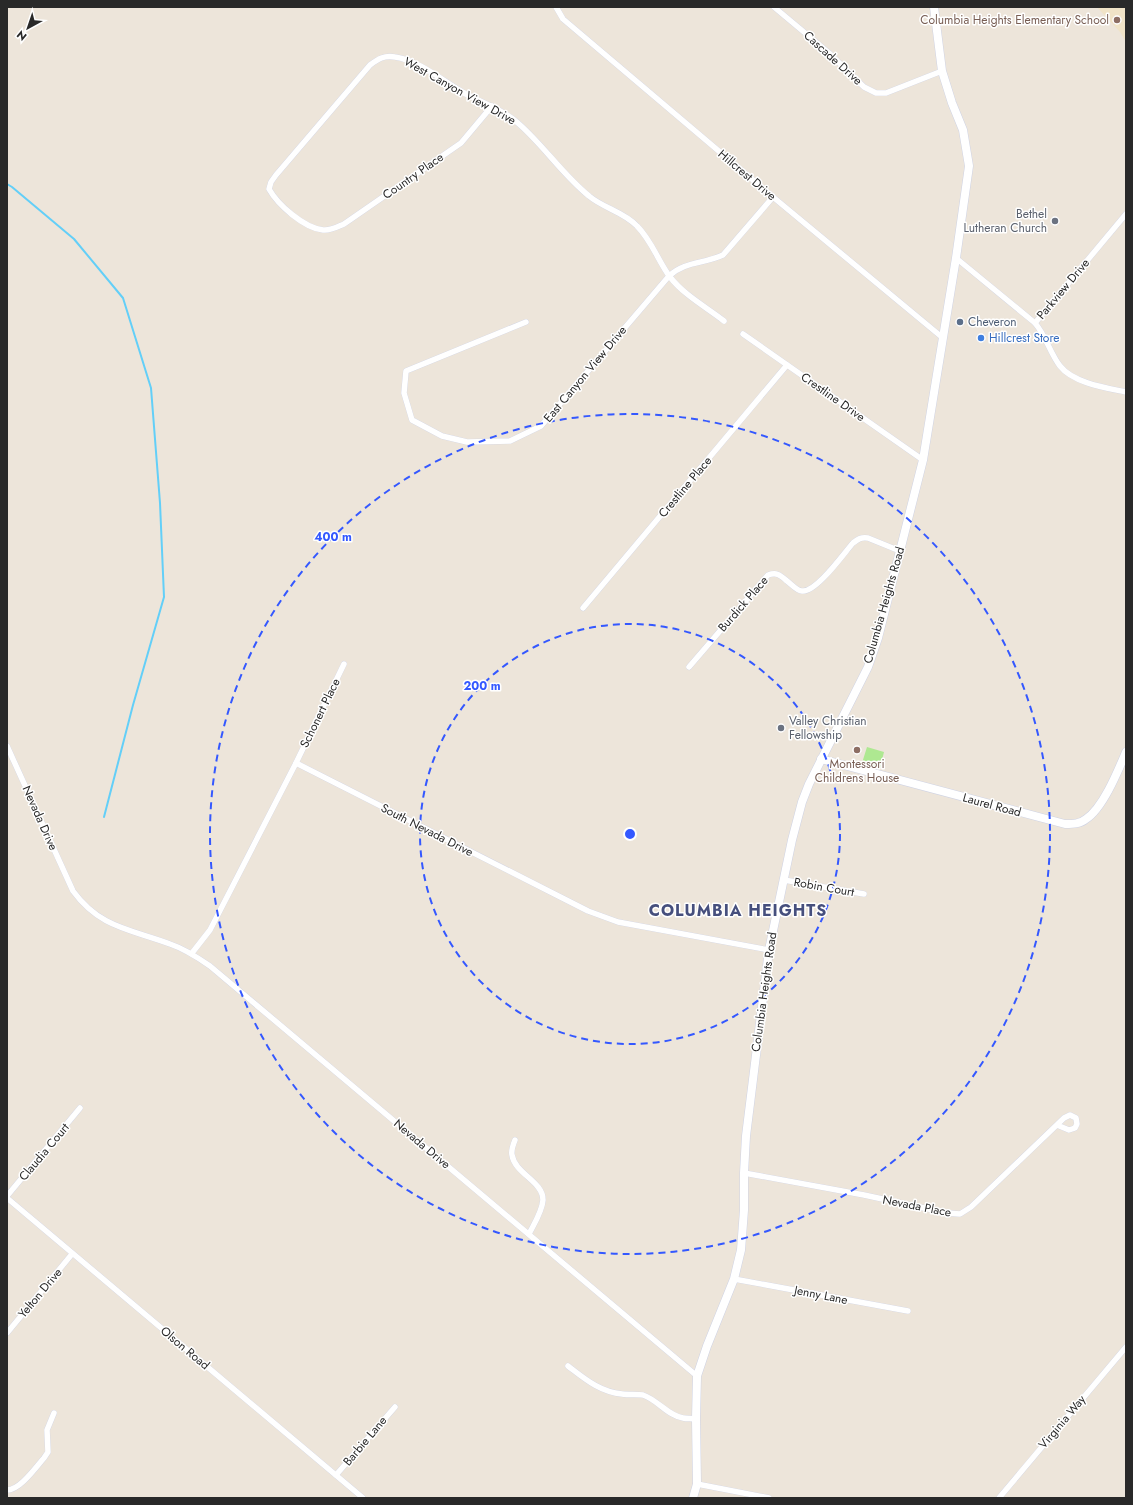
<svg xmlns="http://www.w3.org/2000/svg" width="1133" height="1505" font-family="Jost,sans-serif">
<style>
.education{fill:#f0e3c7}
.green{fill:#aee891}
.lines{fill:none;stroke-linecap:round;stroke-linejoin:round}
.stream{stroke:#63cff8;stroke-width:2}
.street-casing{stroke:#cfd3e4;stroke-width:6}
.secondary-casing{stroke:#cfd3e4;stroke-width:9}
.street{stroke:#fff;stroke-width:5.5}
.secondary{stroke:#fff;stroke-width:8}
.ring{fill:none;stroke:#3458ff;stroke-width:2;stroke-dasharray:7 5}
.education-dot{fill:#8d6e63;stroke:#fff;stroke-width:1.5}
.worship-dot{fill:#6b7280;stroke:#fff;stroke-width:1.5}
.service-dot{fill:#5c6f8a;stroke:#fff;stroke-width:1.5}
.shop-dot{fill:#3f7fe0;stroke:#fff;stroke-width:1.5}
.labels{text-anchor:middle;stroke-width:3;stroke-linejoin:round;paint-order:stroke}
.education-label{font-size:12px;fill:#785e54;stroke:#fff;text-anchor:end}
.street-label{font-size:12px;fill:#292929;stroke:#fff}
.worship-label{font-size:12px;fill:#5b616d;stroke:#fff;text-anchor:end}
.service-label{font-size:12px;fill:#4e5e75;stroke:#fff;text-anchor:start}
.shop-label{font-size:12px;fill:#366cbe;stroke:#fff;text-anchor:start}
.district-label{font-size:16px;font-weight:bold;letter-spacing:1px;fill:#464f7d;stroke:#fff}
.centre{fill:#3458ff;stroke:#fff;stroke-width:2}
.ring-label{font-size:12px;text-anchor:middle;font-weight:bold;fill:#3458ff;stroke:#fff;stroke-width:3;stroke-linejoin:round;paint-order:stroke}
</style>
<rect width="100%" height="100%" fill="#ede5da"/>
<path class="education" d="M 1097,7 L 1126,7 L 1126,42 L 1120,32 Z"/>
<path class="green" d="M 867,747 L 884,752 L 880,768 L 862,763 Z"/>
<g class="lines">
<path class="stream" d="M 7,184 L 12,187 L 74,239 L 123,298 L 151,388 L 160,503 L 164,597 L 133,705 L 104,817"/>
<defs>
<g id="street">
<path d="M 556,7 L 563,19 L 773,197 L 943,338"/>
<path d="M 774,7 L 829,53 L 864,87 L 876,93 L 886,93 L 942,71"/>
<path d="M 492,106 L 461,143 L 344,224 C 337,227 330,231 323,230 C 304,228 278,205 269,189 L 271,182 L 276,175 L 370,65 C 378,59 384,55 395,57 C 418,60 443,81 464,93 C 482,103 504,110 519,124 C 544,146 563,175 589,196 C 603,208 624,212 637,226 C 652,241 658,261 670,277 C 684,295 706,307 724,321"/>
<path d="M 956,258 L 1035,323 C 1046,336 1050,353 1060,366 C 1073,383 1107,388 1126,392"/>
<path d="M 526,322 L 406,371 L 404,393 L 412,420 L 442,436 L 467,442 L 510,441 L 541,426 L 669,276 C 685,261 704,264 723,255 L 773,197"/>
<path d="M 1035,323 L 1126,214"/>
<path d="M 743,334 L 923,460"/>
<path d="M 583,608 L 787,365"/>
<path d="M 689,667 L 768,575 C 777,572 780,575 787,581 C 791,584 797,591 802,591 C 816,593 844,553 853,543 C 858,539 861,537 868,538 L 900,551"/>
<path d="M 7,746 L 73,891 C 100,928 130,929 170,944 C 185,949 197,957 210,966 L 697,1376"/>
<path d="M 296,763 L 588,911 L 618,922 L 769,950"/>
<path d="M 784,880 L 864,894"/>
<path d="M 192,953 L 210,930 L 296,763 L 344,664"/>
<path d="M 515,1140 C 513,1145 511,1151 512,1155 C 515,1174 543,1181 543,1200 C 542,1212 534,1224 529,1234"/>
<path d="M 744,1173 L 864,1195 L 947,1213 L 960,1214 L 971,1207 L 1064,1118 L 1070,1115 L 1076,1118 L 1077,1124 L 1075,1128 L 1069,1130 L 1057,1125"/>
<path d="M 7,1196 L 80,1108"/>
<path d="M 7,1198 L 363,1498"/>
<path d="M 734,1279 L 908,1311"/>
<path d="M 7,1333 L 72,1254"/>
<path d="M 568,1366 C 585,1379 600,1392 622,1394 C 629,1395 637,1394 643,1395 C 658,1400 668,1416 683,1418 C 687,1419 692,1418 696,1419"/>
<path d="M 336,1475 L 395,1407"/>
<path d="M 697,1484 L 769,1498"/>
<path d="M 7,1490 C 20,1490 36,1467 44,1458 L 48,1452 L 47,1430 L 54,1413"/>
<path d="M 999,1498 L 1126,1347"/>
</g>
<g id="secondary">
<path d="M 821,759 L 1065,824 C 1073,824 1080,824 1086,819 C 1103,808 1118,771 1126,752"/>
<path d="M 693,1498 L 697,1484 L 696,1419 L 697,1376 L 707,1346 L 734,1279 L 741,1250 L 744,1210 L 744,1173 L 746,1136 L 769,950 L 792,840 L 802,802 L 809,784 L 868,667 L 878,638 L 923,460 L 956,258 L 969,166 L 963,130 L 952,103 L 942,71 L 934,7"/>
</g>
</defs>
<use href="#street" class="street-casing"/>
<use href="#secondary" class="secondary-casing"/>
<use href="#street" class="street"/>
<use href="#secondary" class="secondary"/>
</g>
<g class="ring">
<circle cx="630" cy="834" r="210"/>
<circle cx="630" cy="834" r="420"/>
</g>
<g class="education-dot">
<circle cx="1117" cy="20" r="4"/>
<circle cx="857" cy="750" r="4"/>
</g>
<g class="worship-dot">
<circle cx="1055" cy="221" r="4"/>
<circle cx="781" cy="728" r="4"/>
</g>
<circle class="service-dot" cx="960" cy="322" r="4"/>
<circle class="shop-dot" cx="981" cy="338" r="4"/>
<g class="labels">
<g class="education-label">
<text x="1109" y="24">Columbia Heights Elementary School</text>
<text x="857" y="768" text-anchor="middle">Montessori<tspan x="857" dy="14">Childrens House</tspan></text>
</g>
<g class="street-label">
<text transform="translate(833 58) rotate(42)" y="4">Cascade Drive</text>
<text transform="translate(460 91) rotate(29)" y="4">West Canyon View Drive</text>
<text transform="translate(747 175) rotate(40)" y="4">Hillcrest Drive</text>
<text transform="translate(413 176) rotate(-35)" y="4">Country Place</text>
<text transform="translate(1063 289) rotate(-50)" y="4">Parkview Drive</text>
<text transform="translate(585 374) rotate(-50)" y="4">East Canyon View Drive</text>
<text transform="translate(833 397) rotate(35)" y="4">Crestline Drive</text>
<text transform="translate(685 487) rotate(-50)" y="4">Crestline Place</text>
<text transform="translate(743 604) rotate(-49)" y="4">Burdick Place</text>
<text transform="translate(884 605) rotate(-74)" y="4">Columbia Heights Road</text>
<text transform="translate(320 713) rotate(-64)" y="4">Schonert Place</text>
<text transform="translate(992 805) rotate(15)" y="4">Laurel Road</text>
<text transform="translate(40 818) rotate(66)" y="4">Nevada Drive</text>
<text transform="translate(427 830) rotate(27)" y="4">South Nevada Drive</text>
<text transform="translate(824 887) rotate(10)" y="4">Robin Court</text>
<text transform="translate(764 992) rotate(-82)" y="4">Columbia Heights Road</text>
<text transform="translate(422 1144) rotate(40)" y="4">Nevada Drive</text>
<text transform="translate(44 1152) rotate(-50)" y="4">Claudia Court</text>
<text transform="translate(917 1206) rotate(11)" y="4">Nevada Place</text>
<text transform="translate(40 1293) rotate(-50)" y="4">Yelton Drive</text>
<text transform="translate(821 1295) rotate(11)" y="4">Jenny Lane</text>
<text transform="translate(185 1348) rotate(40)" y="4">Olson Road</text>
<text transform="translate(1062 1422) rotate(-50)" y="4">Virginia Way</text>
<text transform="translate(365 1441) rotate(-50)" y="4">Barbie Lane</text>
</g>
<g class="worship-label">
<text x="1047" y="218">Bethel<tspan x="1047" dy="14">Lutheran Church</tspan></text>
<text x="789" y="725" text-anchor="start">Valley Christian<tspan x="789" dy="14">Fellowship</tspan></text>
</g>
<g class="service-label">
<text x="968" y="326">Cheveron</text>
</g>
<g class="shop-label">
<text x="989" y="342">Hillcrest Store</text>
</g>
<g class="district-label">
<text x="738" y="916">COLUMBIA HEIGHTS</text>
</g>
</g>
<circle cx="630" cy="834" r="6" class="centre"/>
<g class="ring-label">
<text x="333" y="541">400 m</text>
<text x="482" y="690">200 m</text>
</g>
<rect width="1133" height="1505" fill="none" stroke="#292929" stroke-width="16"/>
<g transform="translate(28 28) rotate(220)" stroke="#ffffff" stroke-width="3" paint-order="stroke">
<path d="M0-3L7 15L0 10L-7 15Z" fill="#292929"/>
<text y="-6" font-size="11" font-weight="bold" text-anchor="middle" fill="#292929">N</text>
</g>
</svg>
